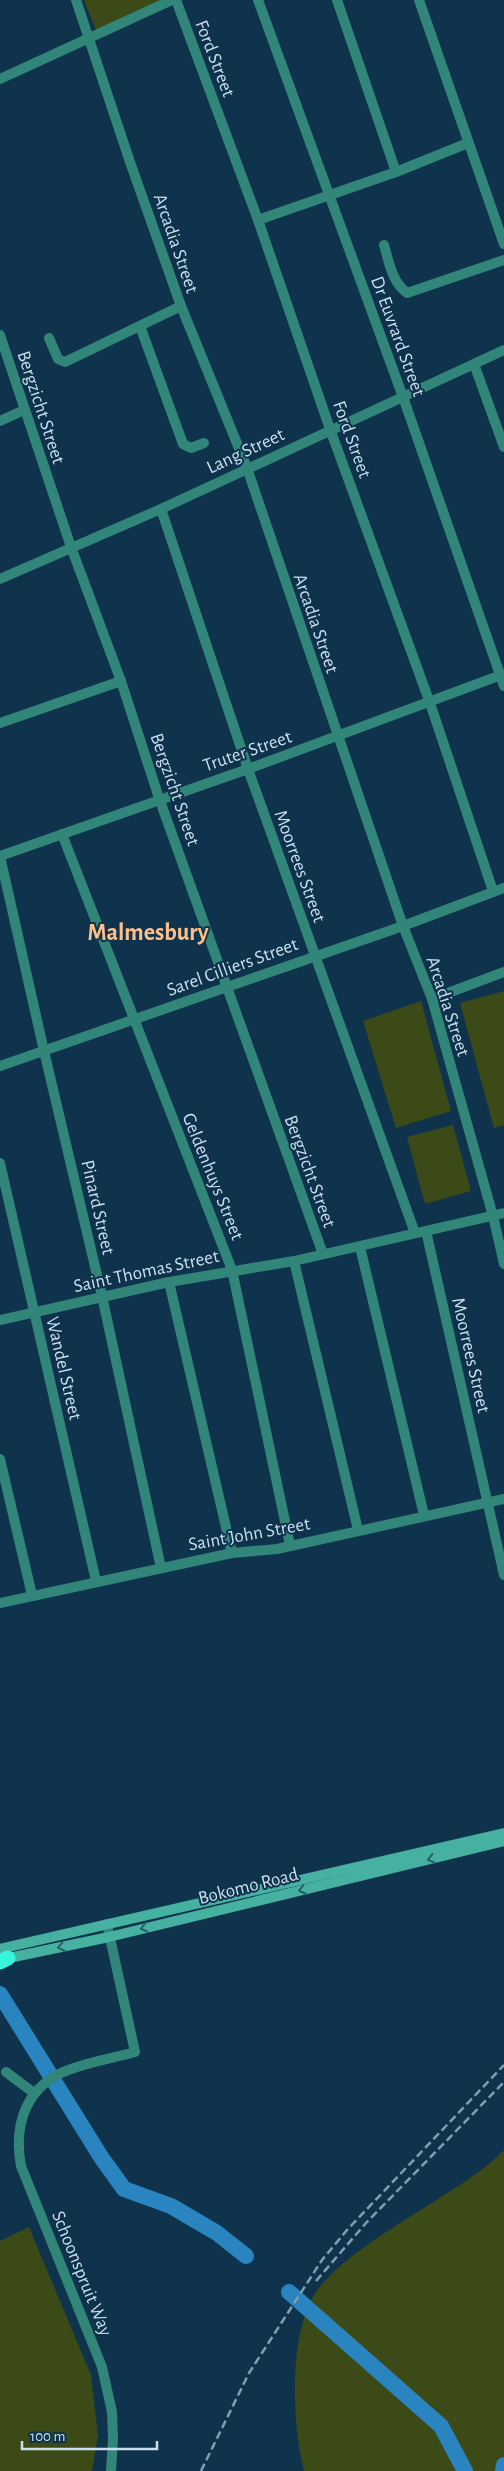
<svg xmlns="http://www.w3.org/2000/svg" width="504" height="2471" font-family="'Alegreya Sans',sans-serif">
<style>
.green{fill:#3c4a18}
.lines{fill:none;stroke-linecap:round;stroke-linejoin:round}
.river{stroke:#2a84c0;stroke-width:16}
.minor{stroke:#318579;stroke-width:10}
.secondary{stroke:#46b0a1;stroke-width:10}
.motorway{stroke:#37f4dd;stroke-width:15}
.rail{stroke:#839db1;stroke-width:2.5;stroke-dasharray:8 4;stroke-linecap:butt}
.oneway{stroke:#225f6a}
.labels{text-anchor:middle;stroke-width:4;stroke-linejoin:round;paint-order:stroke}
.street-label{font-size:19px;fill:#cbdfef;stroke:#0f334c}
.district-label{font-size:24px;font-weight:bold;fill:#fec08a;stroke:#0f334c}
</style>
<rect width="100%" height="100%" fill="#0f334c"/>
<g class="green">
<path d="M 84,0 L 166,0 L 97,33 Z"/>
<path d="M 504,991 L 504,1125 L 494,1128 L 460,1003 Z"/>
<path d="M 421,1001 L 451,1111 L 396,1128 L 363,1021 Z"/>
<path d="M 453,1125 L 471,1191 L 425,1204 L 407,1137 Z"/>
<path d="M 504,2150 L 504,2471 L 304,2471 C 292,2423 288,2335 316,2292 C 338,2260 394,2227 427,2206 C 453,2189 482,2173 504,2150 Z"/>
<path d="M 29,2227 L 91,2375 L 98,2435 L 92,2471 L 0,2471 L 0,2241 Z"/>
</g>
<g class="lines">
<g class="river">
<path d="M 0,1994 L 101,2157 L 124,2189 L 171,2206 L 217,2233 L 246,2256"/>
<path d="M 289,2292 L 441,2426 L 465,2471"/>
<path d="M 503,2471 L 504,2465"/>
</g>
<g class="minor">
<path d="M 76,0 L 130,162 L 181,306 L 247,468 L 403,926 L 432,999 L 493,1216 L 504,1264"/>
<path d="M 176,0 L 258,220 L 330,429 L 430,703 L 493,891"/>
<path d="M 258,0 L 403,397 L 504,686"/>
<path d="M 337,0 L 396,172"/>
<path d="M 419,0 L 504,244"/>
<path d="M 0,79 L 172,0"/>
<path d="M 258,220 L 396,172 L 468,143"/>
<path d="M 384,245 C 389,262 392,282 407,293 L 504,260"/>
<path d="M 140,326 L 183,444 L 191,448 L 204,443"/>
<path d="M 0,335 L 71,547 L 121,681 L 159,798 L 323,1254"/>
<path d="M 49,338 L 58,359 L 65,362 L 181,306"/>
<path d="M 474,364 L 504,447"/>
<path d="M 0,421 L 24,410"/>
<path d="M 161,509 L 248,769 L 415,1233"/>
<path d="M 0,579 L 161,509 L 504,350"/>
<path d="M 0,723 L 121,681"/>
<path d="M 62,834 L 232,1270 L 290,1545"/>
<path d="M 0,856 L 44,1051 L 102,1296 L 161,1568"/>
<path d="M 0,856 L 248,769 L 504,674"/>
<path d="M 432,999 L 504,972"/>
<path d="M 0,1066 L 403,926 L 504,888"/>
<path d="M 0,1163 L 96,1581"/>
<path d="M 426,1231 L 504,1575"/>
<path d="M 360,1247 L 424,1515"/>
<path d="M 294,1261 L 358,1530"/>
<path d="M 169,1282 L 232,1553"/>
<path d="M 0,1320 L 169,1282 L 294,1261 L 504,1213"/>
<path d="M 0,1459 L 32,1595"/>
<path d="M 0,1603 L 232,1553 L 277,1549 L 504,1499"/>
<path d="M 107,1924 L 135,2052 C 114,2058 92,2061 71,2069 C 27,2084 13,2123 21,2166 L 102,2367 L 112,2412 L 113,2439 L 111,2471"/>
<path d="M 6,2072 L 34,2093"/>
</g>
<g class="secondary">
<path d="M 0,1949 L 504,1833"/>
<path d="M 4,1959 L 109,1937 L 504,1841"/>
</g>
<path class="motorway" d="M 0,1962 L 8,1958"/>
<g class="rail">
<path d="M 316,2281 L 366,2223 L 504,2082"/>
<path d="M 201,2471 L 249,2373 L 322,2260 L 347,2230 L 504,2065"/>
</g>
</g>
<defs><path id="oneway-chevron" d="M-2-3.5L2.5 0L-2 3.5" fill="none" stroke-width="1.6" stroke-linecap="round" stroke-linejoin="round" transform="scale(1.25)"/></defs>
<g class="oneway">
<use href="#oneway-chevron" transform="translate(431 1859) rotate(166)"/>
<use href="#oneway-chevron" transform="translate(302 1890) rotate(166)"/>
<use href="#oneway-chevron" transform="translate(144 1928) rotate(166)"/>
<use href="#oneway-chevron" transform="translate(61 1947) rotate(168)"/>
</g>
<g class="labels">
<g class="street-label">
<text transform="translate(216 58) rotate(69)" y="7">Ford Street</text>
<text transform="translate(177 243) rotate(71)" y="7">Arcadia Street</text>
<text transform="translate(399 336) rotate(70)" y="7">Dr Euvrard Street</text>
<text transform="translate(42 407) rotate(72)" y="7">Bergzicht Street</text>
<text transform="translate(353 439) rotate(70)" y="7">Ford Street</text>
<text transform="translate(245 450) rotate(-25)" y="7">Lang Street</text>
<text transform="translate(317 623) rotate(71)" y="7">Arcadia Street</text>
<text transform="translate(247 750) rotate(-19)" y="7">Truter Street</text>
<text transform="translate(176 789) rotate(71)" y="7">Bergzicht Street</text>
<text transform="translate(301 866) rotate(70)" y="7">Moorrees Street</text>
<text transform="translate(232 966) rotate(-20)" y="7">Sarel Cilliers Street</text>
<text transform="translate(449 1006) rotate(72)" y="7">Arcadia Street</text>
<text transform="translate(311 1171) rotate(70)" y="7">Bergzicht Street</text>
<text transform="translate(214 1176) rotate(68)" y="7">Geldenhuys Street</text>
<text transform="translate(99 1207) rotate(77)" y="7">Pinard Street</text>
<text transform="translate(146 1270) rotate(-12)" y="7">Saint Thomas Street</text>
<text transform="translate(472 1355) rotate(77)" y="7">Moorrees Street</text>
<text transform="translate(65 1368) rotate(77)" y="7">Wandel Street</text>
<text transform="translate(249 1533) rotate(-10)" y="7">Saint John Street</text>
<text transform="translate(248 1885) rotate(-14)" y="7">Bokomo Road</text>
<text transform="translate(83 2273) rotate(68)" y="7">Schoonspruit Way</text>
</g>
<g class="district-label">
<text x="148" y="940">Malmesbury</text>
</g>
</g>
<path d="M22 2441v8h135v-8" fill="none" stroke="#cbdfef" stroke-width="2.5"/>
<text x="30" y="2441" font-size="15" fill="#cbdfef" stroke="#0f334c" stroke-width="4" paint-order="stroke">100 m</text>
</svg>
